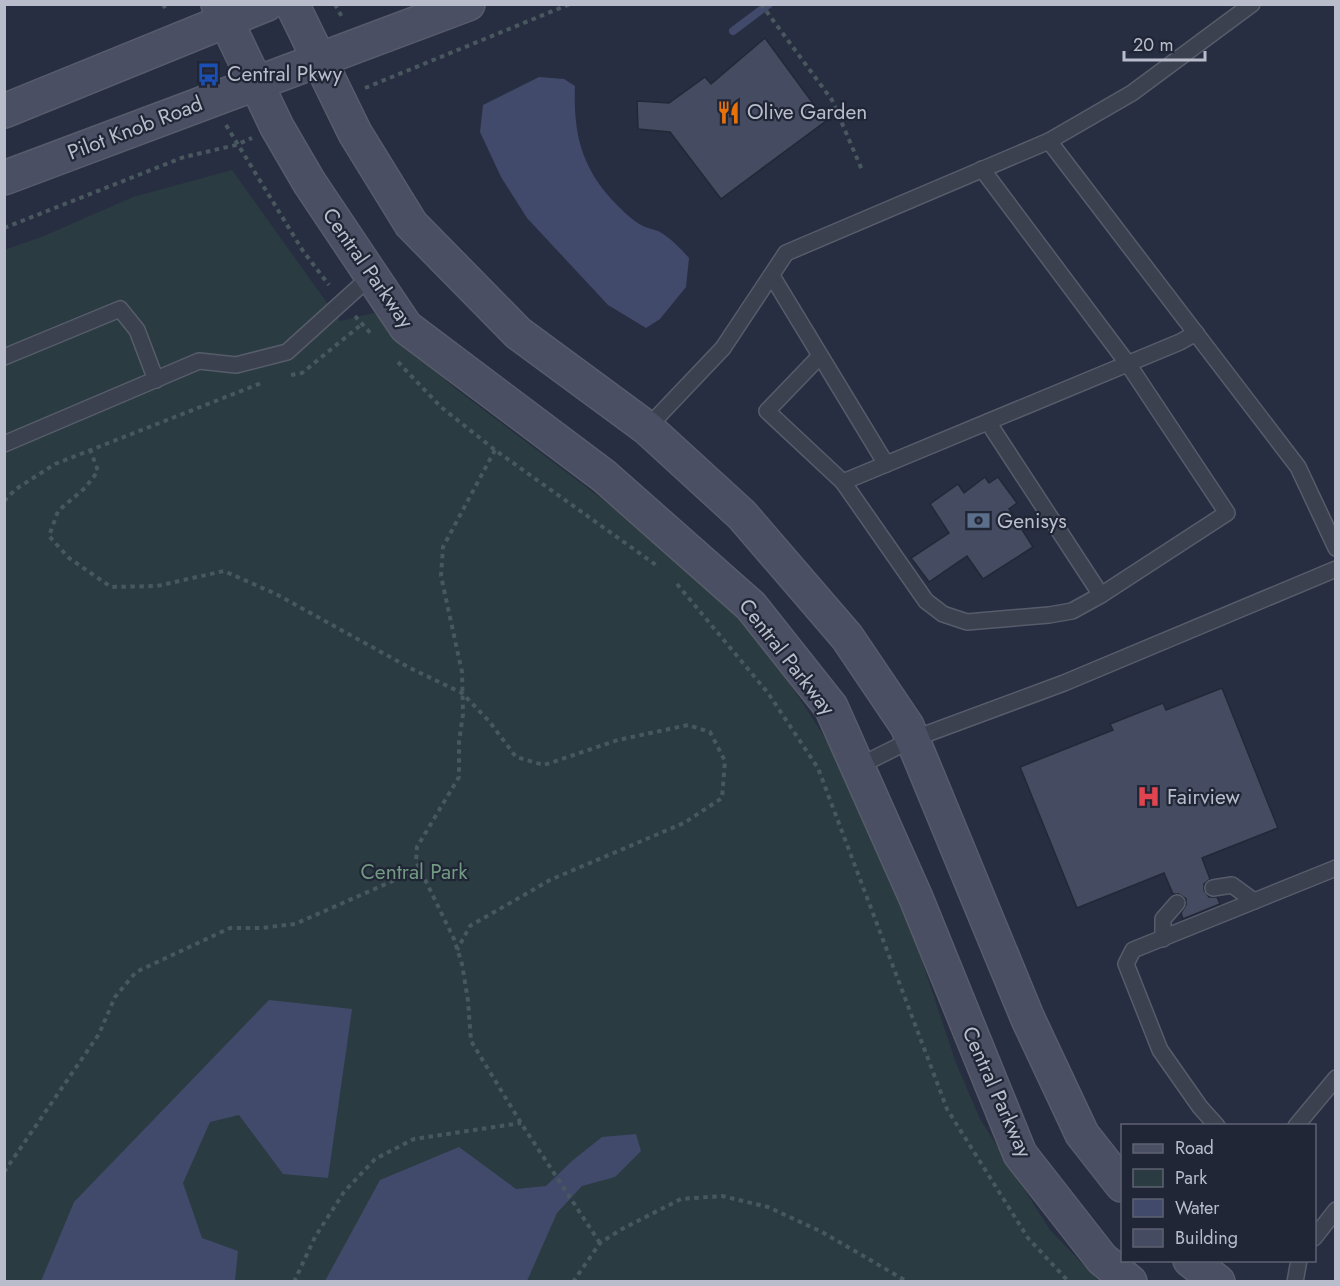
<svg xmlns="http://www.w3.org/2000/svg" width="1340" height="1286" font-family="Jost,sans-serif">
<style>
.green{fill:#2a3b42}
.water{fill:#414a6a}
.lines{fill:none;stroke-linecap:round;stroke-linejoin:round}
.stream{stroke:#414a6a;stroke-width:8}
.building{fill:#454b60;stroke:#232838;stroke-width:1.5}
.lane-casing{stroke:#575c6b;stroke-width:18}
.secondary-casing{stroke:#575c6b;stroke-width:36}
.path{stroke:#48585e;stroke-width:4;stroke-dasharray:4.5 4.5;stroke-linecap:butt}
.lane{stroke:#3c4150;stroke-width:15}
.secondary{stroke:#4b4f63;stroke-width:33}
.labels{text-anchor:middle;stroke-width:4.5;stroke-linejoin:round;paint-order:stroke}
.poi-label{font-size:21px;fill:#b9bdcb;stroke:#212636;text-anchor:start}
.street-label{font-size:21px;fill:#b9bdcb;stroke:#212636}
.park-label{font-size:21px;fill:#729a82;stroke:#212636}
</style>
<rect width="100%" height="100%" fill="#282e41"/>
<path class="green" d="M 232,170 L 340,321 L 374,313 L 452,386 L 691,566 L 772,656 L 840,761 L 908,919 L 956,1063 L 980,1119 L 1050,1230 L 1099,1281 L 5,1281 L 4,250 L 44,236 L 133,197 Z"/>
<g class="water">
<path d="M 539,77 L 564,79 L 575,86 C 573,134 582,169 616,204 C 623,211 632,220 641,225 C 646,228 653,229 658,231 C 671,238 679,247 689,258 L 686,287 L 660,319 L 646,328 L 608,305 L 527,218 L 501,177 L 480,132 L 483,105 Z"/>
<path d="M 269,1000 L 352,1009 L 328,1178 L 283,1174 L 239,1115 L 210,1122 L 183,1183 L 202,1238 L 238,1251 L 235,1281 L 41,1281 L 74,1202 Z"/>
<path d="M 636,1134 L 641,1151 L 615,1177 L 582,1186 L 557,1213 L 527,1281 L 325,1281 L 380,1180 L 459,1147 L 516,1189 L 546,1186 L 573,1160 L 602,1137 Z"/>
</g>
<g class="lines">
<path class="stream" d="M 733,31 L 769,4"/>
</g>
<g class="building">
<path d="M 765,38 L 826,121 L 721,199 L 670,132 L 638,129 L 637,101 L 669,103 L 705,77 L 711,84 Z"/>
<path d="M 985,477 L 989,483 L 998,477 L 1017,503 L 1009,509 L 1033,547 L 983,579 L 967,556 L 929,582 L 911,558 L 949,533 L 930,504 L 958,484 L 964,493 Z"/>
<path d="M 1222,688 L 1278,828 L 1202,858 L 1210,879 L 1204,884 L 1204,890 L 1209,897 L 1217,897 L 1220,904 L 1183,919 L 1181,913 L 1186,905 L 1186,899 L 1179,894 L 1173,894 L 1164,873 L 1077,908 L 1020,767 L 1113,730 L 1110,724 L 1163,703 L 1166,710 Z"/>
</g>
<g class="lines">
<defs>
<g id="lane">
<path d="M 1049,141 L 1132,93 L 1252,4"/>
<path d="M 982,169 L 1128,364 L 1227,513 L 1101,595 L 988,422"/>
<path d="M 772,276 L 886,464"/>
<path d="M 820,356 L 767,411 L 843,482 L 1180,342 L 1196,333"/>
<path d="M 4,357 L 120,309 L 137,330 L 156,380"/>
<path d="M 647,428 L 723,348 L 786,253 L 1049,141 L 1298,467 L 1336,548"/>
<path d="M 4,444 L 199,361 L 236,365 L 287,352 L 371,276"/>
<path d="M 843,482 L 926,601 L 943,614 L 967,622 L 1049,615 L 1072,611 L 1101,595"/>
<path d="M 857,767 L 913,739 L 1064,683 L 1336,569"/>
<path d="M 1213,888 L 1232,885 L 1254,901"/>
<path d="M 1163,939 L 1163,919 L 1177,903"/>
<path d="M 1217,1126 L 1200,1107 L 1160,1050 L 1126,964 L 1133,950 L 1336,868"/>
<path d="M 1296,1126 L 1336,1078"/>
<path d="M 1314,1238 L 1336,1210"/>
<path d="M 1295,1282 L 1299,1260"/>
</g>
<g id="secondary">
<path d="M 218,4 L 277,127 L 309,182 L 406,327 L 604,476 L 751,606 L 831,707 L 916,898 L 1020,1154 L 1102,1259 L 1130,1282"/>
<path d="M 292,4 L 355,133 L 411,224 L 518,333 L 647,428 L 742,515 L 847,637 L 907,726 L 1028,1019 L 1082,1134 L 1122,1185"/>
<path d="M 4,111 L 267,4"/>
<path d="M 4,178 L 468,4"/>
<path d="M 1190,1260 L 1218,1282"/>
</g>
</defs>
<use href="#lane" class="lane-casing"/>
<use href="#secondary" class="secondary-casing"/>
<g class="path">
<path d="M 163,4 L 167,12"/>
<path d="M 335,4 L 343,19"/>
<path d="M 761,4 L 832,100 L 862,170"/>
<path d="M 365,88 L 570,4"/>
<path d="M 226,125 L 303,251 L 329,285"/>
<path d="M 4,228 L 184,157 L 236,145 L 252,138"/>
<path d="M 355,316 L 372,335"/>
<path d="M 398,362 L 441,407 L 495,450 L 656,565"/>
<path d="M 291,375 L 302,373 L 362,324"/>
<path d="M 90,449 L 98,471 L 85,488 L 58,511 L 49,536 L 69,558 L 111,587 L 157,586 L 224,571 L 276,594 L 410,668 L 462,693 L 489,721 L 516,757 L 544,765 L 618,740 L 688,725 L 710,732 L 725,761 L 722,798 L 684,823 L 550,880 L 470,926 L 457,950"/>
<path d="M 495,450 L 443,547 L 441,576 L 462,672 L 463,714 L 459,742 L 459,777 L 417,847 L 416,861 L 454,939 L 462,964 L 468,1001 L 471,1041 L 521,1123 L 600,1243"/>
<path d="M 4,501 L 16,489 L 55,464 L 264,382"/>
<path d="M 677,584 L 768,693 L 818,768 L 947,1109 L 1028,1238 L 1069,1282"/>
<path d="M 4,1172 L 99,1034 L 115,997 L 136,972 L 230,928 L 261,928 L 295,924 L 420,869"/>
<path d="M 294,1282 L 315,1237 L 344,1192 L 375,1159 L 414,1139 L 521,1123"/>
<path d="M 573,1282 L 600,1243 L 622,1229 L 681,1199 L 722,1196 L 768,1207 L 822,1232 L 908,1282"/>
</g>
<use href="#lane" class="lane"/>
<use href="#secondary" class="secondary"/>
</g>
<defs>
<symbol id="bus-bare" viewBox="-9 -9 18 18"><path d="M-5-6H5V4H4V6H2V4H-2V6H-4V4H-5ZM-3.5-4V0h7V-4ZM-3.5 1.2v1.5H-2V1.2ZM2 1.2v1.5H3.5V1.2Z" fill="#1a4fb4" stroke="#212636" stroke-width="2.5" paint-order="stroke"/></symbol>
<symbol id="restaurant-bare" viewBox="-9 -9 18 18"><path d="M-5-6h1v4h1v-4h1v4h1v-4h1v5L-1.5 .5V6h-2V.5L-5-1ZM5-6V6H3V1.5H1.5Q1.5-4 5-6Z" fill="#e8710a" stroke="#212636" stroke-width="2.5" paint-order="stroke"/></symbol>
<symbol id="bank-bare" viewBox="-9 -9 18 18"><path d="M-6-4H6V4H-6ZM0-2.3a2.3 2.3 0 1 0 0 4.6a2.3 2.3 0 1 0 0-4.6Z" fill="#5c6f8a" stroke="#212636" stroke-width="2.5" paint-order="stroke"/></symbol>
<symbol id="hospital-bare" viewBox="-9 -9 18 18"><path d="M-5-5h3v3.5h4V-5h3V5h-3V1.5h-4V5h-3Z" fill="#e0444e" stroke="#212636" stroke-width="2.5" paint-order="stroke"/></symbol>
</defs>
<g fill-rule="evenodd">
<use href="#bus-bare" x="192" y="58" width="33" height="33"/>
<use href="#restaurant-bare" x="712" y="96" width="33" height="33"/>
<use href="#bank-bare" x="962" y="504" width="33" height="33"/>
<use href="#hospital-bare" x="1132" y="780" width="33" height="33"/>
</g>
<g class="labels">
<g class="poi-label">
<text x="227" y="81">Central Pkwy</text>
<text x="747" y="119">Olive Garden</text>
<text x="997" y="528">Genisys</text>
<text x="1167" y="804">Fairview</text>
</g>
<g class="street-label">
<text transform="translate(135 128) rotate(-21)" y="7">Pilot Knob Road</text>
<text transform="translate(368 268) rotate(55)" y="7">Central Parkway</text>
<text transform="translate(787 657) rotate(52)" y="7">Central Parkway</text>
<text transform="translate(997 1092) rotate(66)" y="7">Central Parkway</text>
</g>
<g class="park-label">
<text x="414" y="879">Central Park</text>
</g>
</g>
<rect width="1340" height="1286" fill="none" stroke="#b9bdcb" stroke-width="12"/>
<rect x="1121" y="1124" width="195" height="138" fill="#212636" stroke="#5e6272" stroke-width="1.5"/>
<rect x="1133" y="1144" width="30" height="9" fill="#4b4f63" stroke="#5e6272" stroke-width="1.5"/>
<text x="1175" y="1154" font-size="18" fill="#b9bdcb">Road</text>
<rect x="1133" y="1169" width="30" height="18" fill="#2a3b42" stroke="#5e6272" stroke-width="1.5"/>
<text x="1175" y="1184" font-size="18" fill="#b9bdcb">Park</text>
<rect x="1133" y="1199" width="30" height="18" fill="#414a6a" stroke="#5e6272" stroke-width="1.5"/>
<text x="1175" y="1214" font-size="18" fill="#b9bdcb">Water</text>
<rect x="1133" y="1229" width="30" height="18" fill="#454b60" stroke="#5e6272" stroke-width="1.5"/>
<text x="1175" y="1244" font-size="18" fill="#b9bdcb">Building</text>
<path d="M1124 51v9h81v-9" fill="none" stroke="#b9bdcb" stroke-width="3"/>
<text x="1133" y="51" font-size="18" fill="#b9bdcb" stroke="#212636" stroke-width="4.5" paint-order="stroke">20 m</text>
</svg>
